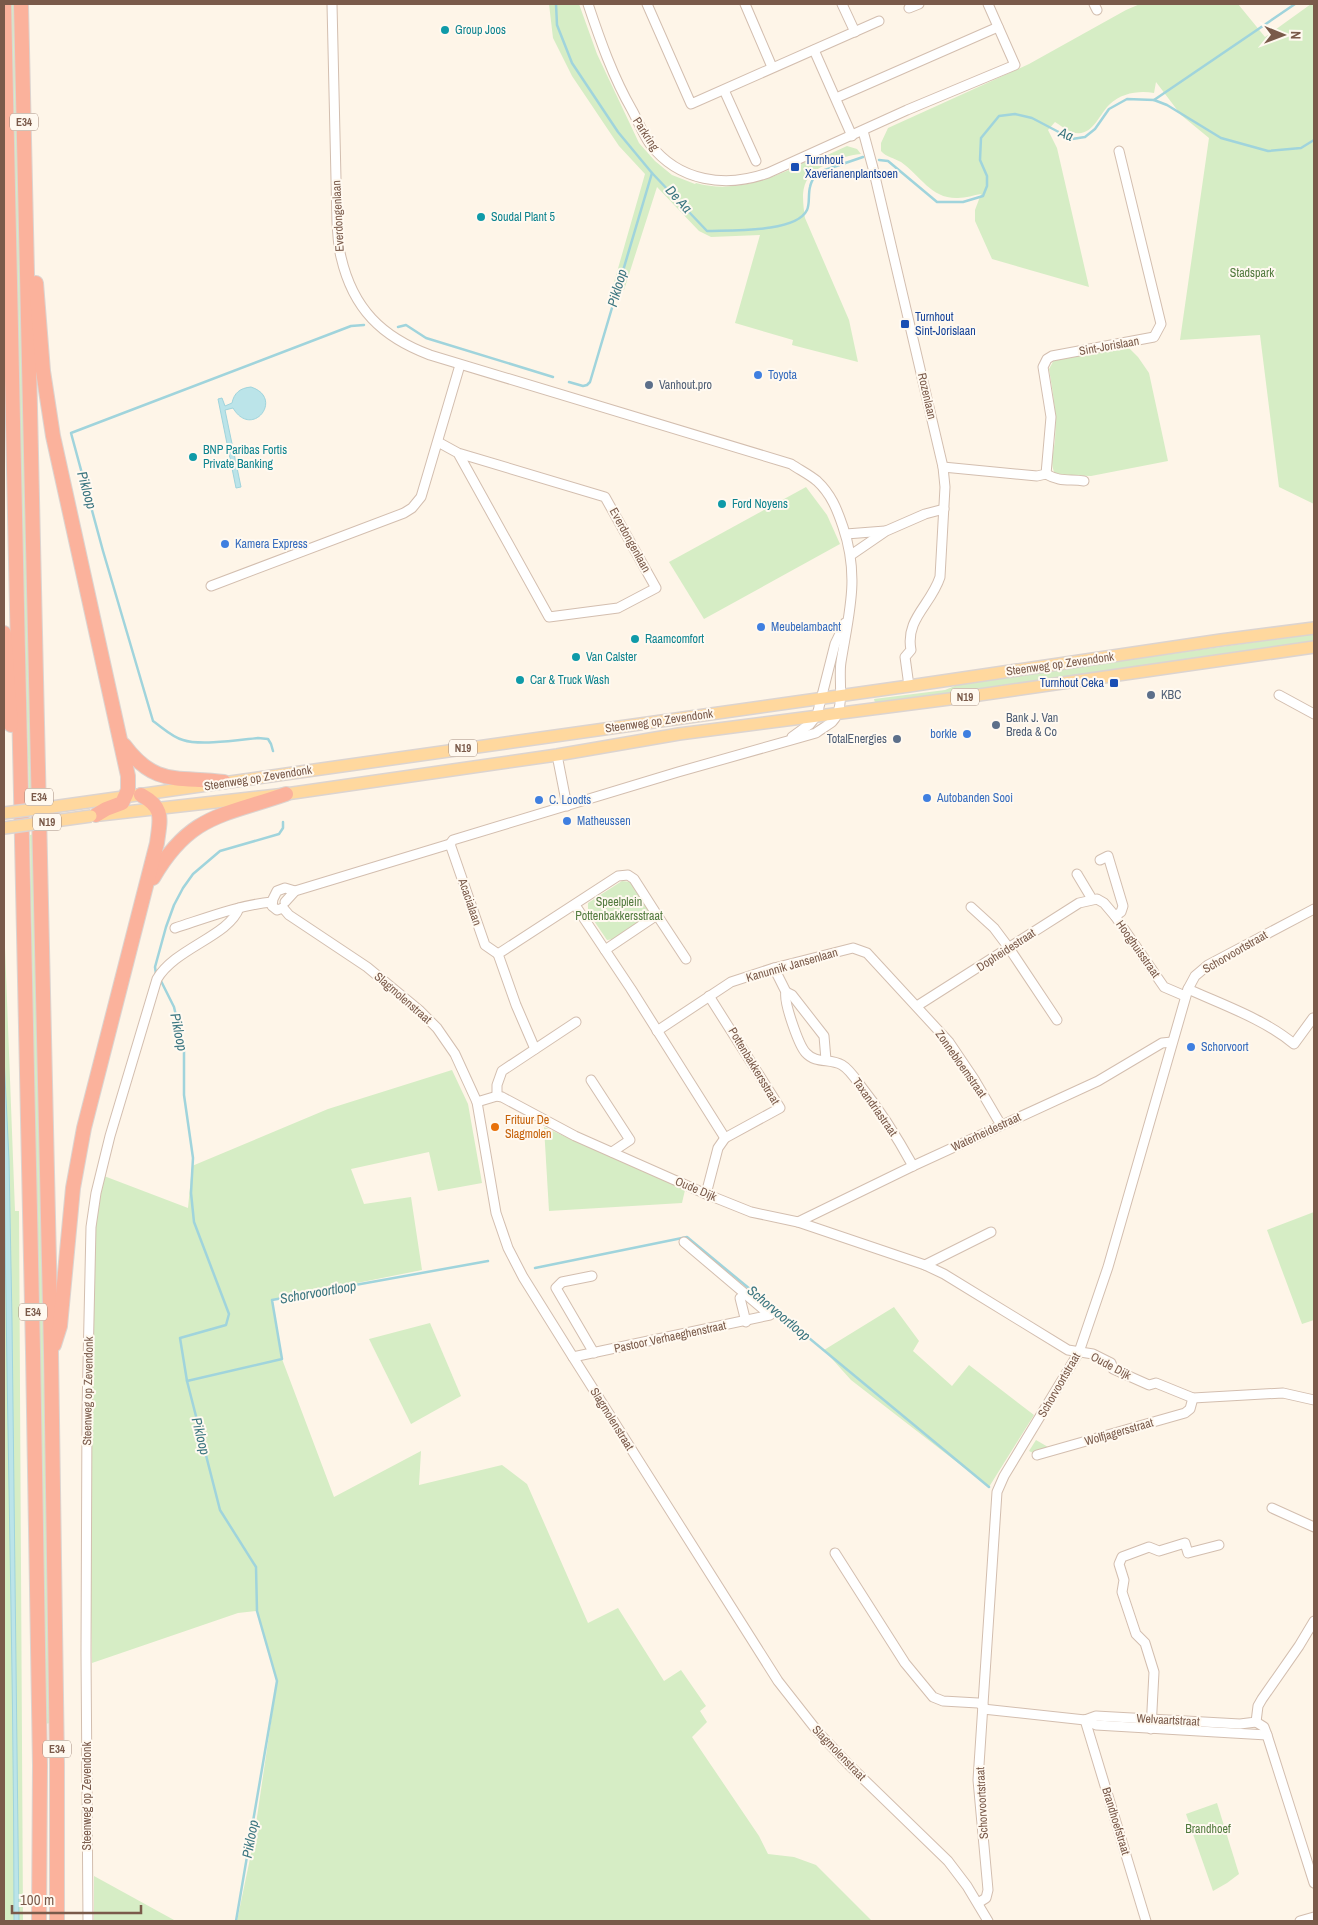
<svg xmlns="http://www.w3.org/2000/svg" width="1318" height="1925" font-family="'Archivo Narrow',sans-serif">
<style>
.green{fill:#d6edc5}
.water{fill:#bbe4e9;stroke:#a0d4dc}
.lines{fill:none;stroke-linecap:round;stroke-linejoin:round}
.stream{stroke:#a0d4dc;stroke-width:2.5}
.minor-casing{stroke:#d3beaf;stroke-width:11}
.major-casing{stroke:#dcd4d0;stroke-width:14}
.highway-casing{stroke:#dcd4d0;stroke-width:16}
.minor{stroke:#fff;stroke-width:9}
.major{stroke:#ffd89e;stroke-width:11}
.highway{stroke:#fbb29c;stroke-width:14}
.major-bridge-casing{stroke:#dcd4d0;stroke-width:14;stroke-linecap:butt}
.major-bridge{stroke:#ffd89e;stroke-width:11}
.culture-dot{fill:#0f9aa8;stroke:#fff9f0;stroke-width:2}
.transit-dot{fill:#1a4fb4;stroke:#fff9f0;stroke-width:2}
.shop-dot{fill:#3f7fe0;stroke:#fff9f0;stroke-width:2}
.service-dot{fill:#5c6f8a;stroke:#fff9f0;stroke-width:2}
.food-dot{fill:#e8710a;stroke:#fff9f0;stroke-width:2}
.labels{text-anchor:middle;stroke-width:4;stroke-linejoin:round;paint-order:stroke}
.shield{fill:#fff9f0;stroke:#a28a7c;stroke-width:1}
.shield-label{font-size:11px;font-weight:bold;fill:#7a5a4a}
.culture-label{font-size:12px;fill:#0d838f;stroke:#fff9f0;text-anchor:start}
.street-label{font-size:12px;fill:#7a5a4a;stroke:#fff9f0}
.transit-label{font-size:12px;fill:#164399;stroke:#fff9f0;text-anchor:start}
.park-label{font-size:12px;fill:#527a3e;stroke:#fff9f0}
.shop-label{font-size:12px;fill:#366cbe;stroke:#fff9f0;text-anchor:start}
.service-label{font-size:12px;fill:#4e5e75;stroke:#fff9f0;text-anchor:start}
.food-label{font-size:12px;fill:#c56008;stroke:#fff9f0;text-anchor:start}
.water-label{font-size:14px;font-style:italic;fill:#3c7680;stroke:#fff9f0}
</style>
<rect width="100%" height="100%" fill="#fef5e8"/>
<g class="green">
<path d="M 10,4 L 15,4 L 33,799 L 29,799 Z"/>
<path d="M 549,4 L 579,4 L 597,54 L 639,143 L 655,161 L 672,175 L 695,184 L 696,183 C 728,192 759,183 789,170 L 790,172 L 798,170 L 802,163 L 823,157 L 847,146 L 857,149 L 861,154 C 849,155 838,159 827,164 C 801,176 801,191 805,218 L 849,320 L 858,362 L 792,345 L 793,340 L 735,323 L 760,235 L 711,237 L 699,231 L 657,187 L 624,290 L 613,286 L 645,174 L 619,146 L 572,76 L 553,38 Z"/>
<path d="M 1140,4 L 1238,4 L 1265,37 L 1311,4 L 1314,4 L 1314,504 L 1279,487 L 1260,335 L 1180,340 L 1209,138 L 1181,115 L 1156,82 L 1154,93 C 1140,90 1121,93 1110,104 C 1099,114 1092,139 1072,132 C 1066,130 1060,125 1055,122 L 1048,130 L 1057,148 L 1089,287 L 992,259 L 975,221 L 975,210 L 981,194 C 974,195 966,198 958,198 C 931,199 921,176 901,162 C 894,158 886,157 881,151 L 881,143 L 888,128 L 1029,64 L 1126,10 Z"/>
<path d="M 1128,347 L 1138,357 L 1149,373 L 1168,461 L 1091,476 L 1056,475 C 1049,466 1054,451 1055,440 C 1057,416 1053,393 1049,369 L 1054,360 Z"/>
<path d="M 806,487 L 827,515 L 840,544 L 704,619 L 669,562 Z"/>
<path d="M 1314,634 L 1314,642 L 875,703 L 874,699 L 945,690 L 962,683 Z"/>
<path d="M 34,834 L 50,1723 L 45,1724 L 30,835 Z"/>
<path d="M 622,881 L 631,882 L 648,910 L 645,918 L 614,939 L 607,940 L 588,912 L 588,903 Z"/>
<path d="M 4,921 L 15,1211 L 19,1211 L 23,1921 L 4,1921 Z"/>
<path d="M 452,1070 L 468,1104 L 482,1183 L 438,1191 L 429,1152 L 351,1169 L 364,1204 L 411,1197 L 422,1270 L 272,1300 L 282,1359 L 334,1497 L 421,1451 L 419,1485 L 502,1465 L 527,1484 L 588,1623 L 618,1608 L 664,1681 L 681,1670 L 706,1706 L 700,1711 L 707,1722 L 692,1737 L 759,1836 L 768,1854 L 794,1857 L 816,1865 L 872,1921 L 237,1921 L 253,1844 L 277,1681 L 257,1611 L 238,1613 L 92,1663 L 90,1554 L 94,1243 L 98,1204 L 104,1176 L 188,1208 L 192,1166 L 328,1109 Z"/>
<path d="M 544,1127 L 685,1190 L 682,1203 L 549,1211 Z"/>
<path d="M 1314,1212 L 1314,1320 L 1302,1324 L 1267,1230 Z"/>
<path d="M 894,1307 L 919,1341 L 913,1351 L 952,1386 L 969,1365 L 1034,1415 L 989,1487 L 851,1380 L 824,1350 Z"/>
<path d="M 430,1323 L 461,1396 L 411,1424 L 369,1339 Z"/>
<path d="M 1036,1440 L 1048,1447 L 1048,1448 L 1033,1453 L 1029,1451 Z"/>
<path d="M 1217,1803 L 1239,1874 L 1227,1883 L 1213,1891 L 1186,1814 Z"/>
<path d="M 94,1876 L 174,1920 L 175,1921 L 94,1921 Z"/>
</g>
<g class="water">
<path d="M 251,387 C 285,398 252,440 233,408 L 225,410 L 241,487 L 236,488 L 218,399 L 222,398 L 225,406 L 232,403 C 234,393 240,388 251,387 Z"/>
<path d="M 4,1057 L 9,1159 L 12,1320 L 19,1921 L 14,1921 C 14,1633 4,1345 4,1057 Z"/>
</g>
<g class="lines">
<g class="stream">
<path d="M 556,4 L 557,25 L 572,63 L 618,132 L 652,173 L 707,231 C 730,230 796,233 807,210 C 810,204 808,194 810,187 C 811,182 814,177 816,173 L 863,157"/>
<path d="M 1154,100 L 1295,4"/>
<path d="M 879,160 L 888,161 L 937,202 L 963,202 L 983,196 L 987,186 L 987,176 L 980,160 L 981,138 L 999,116 L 1015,114 L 1032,118 L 1072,139 L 1085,137 L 1095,129 L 1109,109 L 1127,99 L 1154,100 L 1167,105 L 1221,138 L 1268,151 L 1301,148 L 1314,140"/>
<path d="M 398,327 L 406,325 L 426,338 L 553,377"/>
<path d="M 569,382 L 583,386 L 587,385 L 590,382 L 652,173"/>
<path d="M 273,751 L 271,744 L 268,739 L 258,738 C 239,740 200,746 183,740 C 172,737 163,728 153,721 L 103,551 L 71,433 L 351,326 L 364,325"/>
<path d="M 156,974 L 155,967 L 166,927 L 174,905 L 183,888 L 193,874 L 220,851 L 279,834 L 283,828 L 283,822"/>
<path d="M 161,981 L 174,1007 L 184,1050 L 184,1095 L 193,1158 L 191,1193 L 194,1222 L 229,1314 L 226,1325 L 180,1338 L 187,1381 L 220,1510 L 256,1567 L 257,1611 L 277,1681 L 236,1921"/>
<path d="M 535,1268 L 687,1237 L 989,1487"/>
<path d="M 187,1381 L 282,1359 L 272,1300 L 488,1261"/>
</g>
<defs>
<g id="minor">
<path d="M 588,4 C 600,40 613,77 632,110 C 638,121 643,134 650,144 C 679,182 726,188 768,173 L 907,110 L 1015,65 L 988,4"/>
<path d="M 647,4 L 691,104 L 879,21"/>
<path d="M 745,4 L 772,67"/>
<path d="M 842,4 L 855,32"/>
<path d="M 1094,4 L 1097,10"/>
<path d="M 909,8 L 919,4"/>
<path d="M 814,50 L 852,136"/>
<path d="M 724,90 L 756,161"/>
<path d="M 836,98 L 998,27"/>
<path d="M 863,131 L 873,168 L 943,467 L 945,487 L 940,577 C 931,605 905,619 911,650 L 905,657 L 909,686"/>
<path d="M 438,442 L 458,453 L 605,497 L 656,588 L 618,608 L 549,617 L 458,453"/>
<path d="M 943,467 L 1037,476 L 1046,474 L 1051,417 L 1043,367 L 1047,359 L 1052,356 L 1154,337 L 1161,324 L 1119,151"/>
<path d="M 1046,474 C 1060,482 1068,479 1084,481"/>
<path d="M 846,534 L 885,531"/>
<path d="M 851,555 L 886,531 L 925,514 L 944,509"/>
<path d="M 211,586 L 404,513 L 412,508 L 421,497 L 460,365"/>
<path d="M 1279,695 L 1314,714"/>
<path d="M 792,737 L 810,724 L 817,715 L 835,644 L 845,623"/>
<path d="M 557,755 L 567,806"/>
<path d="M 450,844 L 485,945 L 498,954"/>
<path d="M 1100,860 L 1108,856 L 1123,906 L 1121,912 L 1115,916"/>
<path d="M 1077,874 L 1092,899"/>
<path d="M 285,902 L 295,891 L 450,844 L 453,840 L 678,772 L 816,733 C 821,729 827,726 832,722 C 846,708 838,680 841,662 C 849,612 860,577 843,527 C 837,509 831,494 817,481 C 810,475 800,470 791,464 L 430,355 C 382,337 353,309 341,257 C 338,246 338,234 337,223 L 332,4"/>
<path d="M 575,905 L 631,989 L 725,1138"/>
<path d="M 971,907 L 994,928 L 1009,948 L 1057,1020"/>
<path d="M 283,908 L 289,915 L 367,967 L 419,1010 L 437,1028 L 455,1054 L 477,1102 L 496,1213 L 508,1248 L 523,1277 L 573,1357 L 778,1681 L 818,1732 L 849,1765 L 948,1861 L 967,1886 L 988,1921"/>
<path d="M 283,908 L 277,910 L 272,906 L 273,899 L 277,891 L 285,888 L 295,891"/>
<path d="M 657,915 L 686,959"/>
<path d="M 175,928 C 206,918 239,905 272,902"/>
<path d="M 774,968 L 786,992 C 783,1001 799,1046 806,1053 C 816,1064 830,1058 842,1065 C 849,1069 855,1078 860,1085 C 880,1110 897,1137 913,1166"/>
<path d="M 1188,989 C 1223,1005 1264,1019 1294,1044 L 1313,1018 L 1314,1019"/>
<path d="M 786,992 L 792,995 L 824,1036 L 826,1060"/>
<path d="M 917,1006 L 1079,903 L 1097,899 L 1104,903 L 1115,916 L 1164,987 L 1185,996"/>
<path d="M 657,1031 L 731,982 L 774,968 L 853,948 L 867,953 L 949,1042 L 974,1079 L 1001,1125"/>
<path d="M 535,1049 L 516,1005 L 498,954 L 618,876 L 628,875 L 634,879 L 657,915 L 605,950"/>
<path d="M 591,1080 L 630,1140 L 612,1152"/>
<path d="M 497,1096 L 497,1085 L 502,1071 L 576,1022"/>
<path d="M 477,1102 L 497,1096 L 502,1097 L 575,1136 L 706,1194 L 751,1212 L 798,1222 L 925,1265 L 944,1274 L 1068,1350 L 1093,1354 L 1111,1363 L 1113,1369 L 1149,1385 L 1156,1383 L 1193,1398 L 1283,1393 L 1314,1400"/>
<path d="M 706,1194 L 718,1148 L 725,1138 L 780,1108 L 709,996"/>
<path d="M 798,1222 L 913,1166 L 1098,1081 L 1162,1043 L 1172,1042"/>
<path d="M 925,1265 L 991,1232"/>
<path d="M 592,1276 L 562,1282 L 556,1288 L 594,1353"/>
<path d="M 740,1298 L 746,1322"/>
<path d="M 573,1357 L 770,1315 L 684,1242"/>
<path d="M 1037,1455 L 1185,1413 L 1190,1409 L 1193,1398"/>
<path d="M 1272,1508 L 1314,1527"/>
<path d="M 835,1553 L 905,1663 L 933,1697 L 943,1701 L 978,1703 L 983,1705"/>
<path d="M 983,1709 L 1085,1720 L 1096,1725 L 1267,1735"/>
<path d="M 1085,1720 L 1096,1716 L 1240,1724 L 1256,1722 L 1258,1706 L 1262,1699 L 1299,1646 L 1314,1621"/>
<path d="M 1085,1720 L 1146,1921"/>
<path d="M 1256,1722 L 1264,1727 L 1267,1735 L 1314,1883"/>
<path d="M 1151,1729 L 1154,1672 L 1145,1643 L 1136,1634 L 1122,1592 L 1124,1580 L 1119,1564 L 1122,1557 L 1149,1547 L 1159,1551 L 1185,1543 L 1188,1553 L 1219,1545"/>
<path d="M 978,1903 L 986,1898 L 988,1890 L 978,1780 L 997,1492 L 1004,1476 L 1079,1352 L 1108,1267 L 1188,989 L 1195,976 L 1208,965 L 1314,909"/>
<path d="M 88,1921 L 86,1653 L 87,1410 L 91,1227 L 96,1193 L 110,1136 L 157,979 C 175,948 229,936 239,908"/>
<path d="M 1300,1921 L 1314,1917"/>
</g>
<g id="major">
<path d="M 52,807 L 909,686 L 1221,640 L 1314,628"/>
<path d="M 100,815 L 286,794 L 557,755 L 679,734 L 965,697 L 1314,647"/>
</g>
<g id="highway">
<path d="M 4,4 L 33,1352 L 40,1765 L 39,1921"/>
<path d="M 21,4 L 51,1352 L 57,1764 L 57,1921"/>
<path d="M 36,283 L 43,371 L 53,436 L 128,776 L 128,790 L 122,803 L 106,809 L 96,815"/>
<path d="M 4,633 L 11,725"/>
<path d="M 124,745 C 155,787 178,776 224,782"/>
<path d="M 153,878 C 190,814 223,816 286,794"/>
<path d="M 54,1345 L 60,1326 L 73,1188 L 84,1128 L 157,843 C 160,819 165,808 141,795"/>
</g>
</defs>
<use href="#minor" class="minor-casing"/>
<use href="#major" class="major-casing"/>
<use href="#highway" class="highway-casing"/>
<use href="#minor" class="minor"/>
<use href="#major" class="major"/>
<use href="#highway" class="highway"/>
<defs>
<g id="major-bridge">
<path d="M 4,813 L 52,807"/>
<path d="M 4,828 L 91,816"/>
</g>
</defs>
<use href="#major-bridge" class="major-bridge-casing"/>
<use href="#major-bridge" class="major-bridge"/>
</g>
<g class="culture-dot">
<circle cx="445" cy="30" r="5"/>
<circle cx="481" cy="217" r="5"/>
<circle cx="193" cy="457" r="5"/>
<circle cx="722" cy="504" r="5"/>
<circle cx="635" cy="639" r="5"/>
<circle cx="576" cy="657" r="5"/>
<circle cx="520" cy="680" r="5"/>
</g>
<g class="transit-dot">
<rect x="790" y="162" width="10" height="10" rx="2.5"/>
<rect x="900" y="319" width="10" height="10" rx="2.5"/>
<rect x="1109" y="678" width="10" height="10" rx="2.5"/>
</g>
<g class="shop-dot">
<circle cx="758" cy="375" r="5"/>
<circle cx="225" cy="544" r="5"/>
<circle cx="761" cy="627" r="5"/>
<circle cx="967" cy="734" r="5"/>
<circle cx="927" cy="798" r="5"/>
<circle cx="539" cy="800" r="5"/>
<circle cx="567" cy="821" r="5"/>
<circle cx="1191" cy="1047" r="5"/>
</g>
<g class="service-dot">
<circle cx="649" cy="385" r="5"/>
<circle cx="1151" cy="695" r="5"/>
<circle cx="996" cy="725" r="5"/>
<circle cx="897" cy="739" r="5"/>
</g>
<circle class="food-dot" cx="495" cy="1127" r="5"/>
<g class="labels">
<g class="shield">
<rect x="10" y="113.5" width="28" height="17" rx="4"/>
<rect x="951" y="688.5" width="28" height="17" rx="4"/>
<rect x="449" y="739.5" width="28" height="17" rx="4"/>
<rect x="25" y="788.5" width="28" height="17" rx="4"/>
<rect x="33" y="813.5" width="28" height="17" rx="4"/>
<rect x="19" y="1303.5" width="28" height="17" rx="4"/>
<rect x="43" y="1740.5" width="28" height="17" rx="4"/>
</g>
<g class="shield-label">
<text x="24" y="126">E34</text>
<text x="965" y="701">N19</text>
<text x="463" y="752">N19</text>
<text x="39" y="801">E34</text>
<text x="47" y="826">N19</text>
<text x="33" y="1316">E34</text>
<text x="57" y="1753">E34</text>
</g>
<g class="culture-label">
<text x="455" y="34">Group Joos</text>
<text x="491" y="221">Soudal Plant 5</text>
<text x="203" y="454">BNP Paribas Fortis<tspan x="203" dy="14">Private Banking</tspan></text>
<text x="732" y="508">Ford Noyens</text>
<text x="645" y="643">Raamcomfort</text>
<text x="586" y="661">Van Calster</text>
<text x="530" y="684">Car &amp; Truck Wash</text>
</g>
<g class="street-label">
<text transform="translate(646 134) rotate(57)" y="4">Parkring</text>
<text transform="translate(338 216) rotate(-93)" y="4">Everdongenlaan</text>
<text transform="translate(1109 346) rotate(-10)" y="4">Sint-Jorislaan</text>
<text transform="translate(927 396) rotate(77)" y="4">Rozenlaan</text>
<text transform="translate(630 540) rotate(61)" y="4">Everdongenlaan</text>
<text transform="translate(1060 664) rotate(-8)" y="4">Steenweg op Zevendonk</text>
<text transform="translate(659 721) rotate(-8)" y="4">Steenweg op Zevendonk</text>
<text transform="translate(258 778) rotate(-9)" y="4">Steenweg op Zevendonk</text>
<text transform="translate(470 902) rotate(71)" y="4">Acacialaan</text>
<text transform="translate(1138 949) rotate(55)" y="4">Hooghuisstraat</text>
<text transform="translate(1006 950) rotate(-33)" y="4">Dopheidestraat</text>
<text transform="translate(1235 952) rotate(-30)" y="4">Schorvoortstraat</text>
<text transform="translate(792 965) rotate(-16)" y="4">Kanunnik Jansenlaan</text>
<text transform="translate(403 998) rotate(41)" y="4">Slagmolenstraat</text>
<text transform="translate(961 1064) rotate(55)" y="4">Zonnebloemstraat</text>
<text transform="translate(754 1066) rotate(59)" y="4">Pottenbakkersstraat</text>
<text transform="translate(875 1107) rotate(55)" y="4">Taxandriastraat</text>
<text transform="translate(986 1132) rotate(-25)" y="4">Waterheidestraat</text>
<text transform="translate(696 1189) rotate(23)" y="4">Oude Dijk</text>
<text transform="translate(670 1337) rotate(-12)" y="4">Pastoor Verhaeghenstraat</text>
<text transform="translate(1111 1366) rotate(28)" y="4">Oude Dijk</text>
<text transform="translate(1059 1385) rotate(-60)" y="4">Schorvoortstraat</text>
<text transform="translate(88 1391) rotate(-89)" y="4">Steenweg op Zevendonk</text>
<text transform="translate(612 1419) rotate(58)" y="4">Slagmolenstraat</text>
<text transform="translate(1119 1432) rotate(-16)" y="4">Wolfjagersstraat</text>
<text transform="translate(1168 1720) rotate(3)" y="4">Welvaartstraat</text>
<text transform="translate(839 1753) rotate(46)" y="4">Slagmolenstraat</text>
<text transform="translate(87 1796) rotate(-90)" y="4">Steenweg op Zevendonk</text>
<text transform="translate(982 1803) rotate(-93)" y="4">Schorvoortstraat</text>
<text transform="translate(1116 1821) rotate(73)" y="4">Brandhoefstraat</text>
</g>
<g class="transit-label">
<text x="805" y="164">Turnhout<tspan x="805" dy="14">Xaverianenplantsoen</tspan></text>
<text x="915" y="321">Turnhout<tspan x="915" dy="14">Sint-Jorislaan</tspan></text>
<text x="1104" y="687" text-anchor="end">Turnhout Ceka</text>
</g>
<g class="park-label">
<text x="1252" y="277">Stadspark</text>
<text x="619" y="906">Speelplein<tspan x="619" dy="14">Pottenbakkersstraat</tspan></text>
<text x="1208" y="1833">Brandhoef</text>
</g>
<g class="shop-label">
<text x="768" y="379">Toyota</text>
<text x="235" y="548">Kamera Express</text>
<text x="771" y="631">Meubelambacht</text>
<text x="957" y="738" text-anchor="end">borkle</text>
<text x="937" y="802">Autobanden Sooi</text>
<text x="549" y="804">C. Loodts</text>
<text x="577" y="825">Matheussen</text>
<text x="1201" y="1051">Schorvoort</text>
</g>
<g class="service-label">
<text x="659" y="389">Vanhout.pro</text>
<text x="1161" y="699">KBC</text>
<text x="1006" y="722">Bank J. Van<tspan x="1006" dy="14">Breda &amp; Co</tspan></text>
<text x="887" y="743" text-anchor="end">TotalEnergies</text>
</g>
<g class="food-label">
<text x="505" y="1124">Frituur De<tspan x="505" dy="14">Slagmolen</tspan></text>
</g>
<g class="water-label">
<text transform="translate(1066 134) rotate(20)" y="5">Aa</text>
<text transform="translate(679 199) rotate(48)" y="5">De Aa</text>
<text transform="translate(617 288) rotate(-74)" y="5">Pikloop</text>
<text transform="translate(87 490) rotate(74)" y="5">Pikloop</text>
<text transform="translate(179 1032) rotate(78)" y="5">Pikloop</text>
<text transform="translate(318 1292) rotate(-10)" y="5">Schorvoortloop</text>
<text transform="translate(779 1313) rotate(40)" y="5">Schorvoortloop</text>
<text transform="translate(201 1436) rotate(76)" y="5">Pikloop</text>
<text transform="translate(250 1839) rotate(-80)" y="5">Pikloop</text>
</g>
</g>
<rect width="1318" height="1925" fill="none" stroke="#7a5a4a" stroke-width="10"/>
<g transform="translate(1283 35) rotate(91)" stroke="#fff9f0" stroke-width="4" paint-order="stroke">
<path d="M0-4L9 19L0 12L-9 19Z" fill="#7a5a4a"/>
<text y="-8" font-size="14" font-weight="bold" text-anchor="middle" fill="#7a5a4a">N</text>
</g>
<path d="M12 1905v8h129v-8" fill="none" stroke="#7a5a4a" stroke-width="2.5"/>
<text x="20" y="1905" font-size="15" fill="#7a5a4a" stroke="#fff9f0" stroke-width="4" paint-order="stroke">100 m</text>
</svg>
